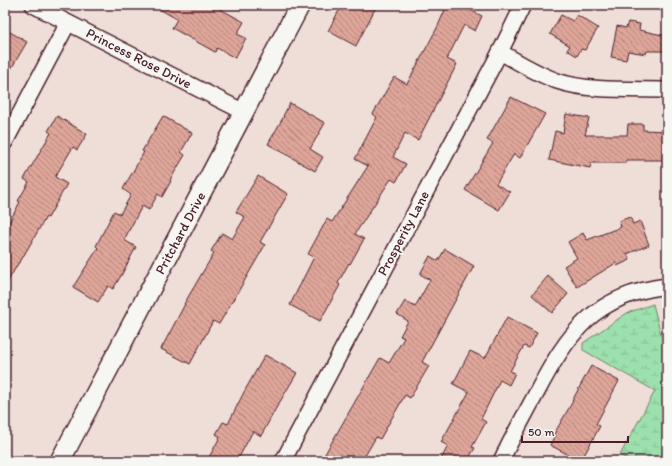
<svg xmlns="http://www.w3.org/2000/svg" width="672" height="466" font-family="Itim,sans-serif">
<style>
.wetland{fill:url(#wetland-marsh);stroke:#72806c}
.building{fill:url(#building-back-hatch);stroke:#4a1f2b}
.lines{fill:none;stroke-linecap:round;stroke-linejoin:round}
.minor-casing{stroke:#4a1f2b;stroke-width:18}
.tertiary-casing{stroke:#4a1f2b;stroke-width:22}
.minor{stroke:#f6f6f2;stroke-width:15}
.tertiary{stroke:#f6f6f2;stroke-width:19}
.labels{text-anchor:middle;stroke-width:4;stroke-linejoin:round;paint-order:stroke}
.street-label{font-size:14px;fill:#4a1f2b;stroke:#f6f6f2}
</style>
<defs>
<pattern id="wetland-marsh" width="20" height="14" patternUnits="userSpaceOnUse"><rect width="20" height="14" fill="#9be0ad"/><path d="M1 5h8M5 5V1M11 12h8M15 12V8" fill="none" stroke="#87c095"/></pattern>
<pattern id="building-back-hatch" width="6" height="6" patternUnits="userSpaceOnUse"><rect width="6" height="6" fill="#dea599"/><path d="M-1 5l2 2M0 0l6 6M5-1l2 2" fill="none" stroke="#b6867d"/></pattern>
</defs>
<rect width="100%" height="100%" fill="#efded7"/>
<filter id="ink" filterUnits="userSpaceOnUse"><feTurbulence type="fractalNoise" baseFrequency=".025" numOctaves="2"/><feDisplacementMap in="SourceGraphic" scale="8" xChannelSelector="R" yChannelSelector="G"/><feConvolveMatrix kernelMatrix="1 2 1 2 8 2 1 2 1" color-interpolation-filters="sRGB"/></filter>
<g filter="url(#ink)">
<path class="wetland" d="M 653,304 L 667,358 L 667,461 L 631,461 L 620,455 L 655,391 L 583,350 L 583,343 L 627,313 Z"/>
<g class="building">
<path d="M 152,5 L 213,5 L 244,22 L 237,34 L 246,38 L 235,58 L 217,48 L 215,52 L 172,28 L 177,19 Z"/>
<path d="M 342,5 L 377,5 L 356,46 L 328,31 Z"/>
<path d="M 447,5 L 460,5 L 482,16 L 475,31 L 464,25 L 447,59 L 457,64 L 418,140 L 405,133 L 393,157 L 406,164 L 396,182 L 391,179 L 355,234 L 364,239 L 350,264 L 349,263 L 338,283 L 340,285 L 320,321 L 290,305 L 314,257 L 308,254 L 327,219 L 332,222 L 368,166 L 355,159 L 377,117 L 373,114 L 394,77 L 407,84 L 438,26 Z"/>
<path d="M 561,15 L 573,21 L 577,15 L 598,28 L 585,50 L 581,49 L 577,56 L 567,50 L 570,46 L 550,34 Z"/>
<path d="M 628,22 L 640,24 L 639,30 L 667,36 L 667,51 L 647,51 L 646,54 L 628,51 L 626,60 L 611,57 L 617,26 L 626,28 Z"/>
<path d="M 5,29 L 27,42 L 5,79 Z"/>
<path d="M 511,97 L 545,114 L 520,158 L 514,154 L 496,184 L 510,192 L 499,210 L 465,190 L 493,143 L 487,140 Z"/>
<path d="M 290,103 L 325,123 L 310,149 L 323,157 L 315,171 L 268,144 L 284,116 L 283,116 Z"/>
<path d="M 566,114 L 589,118 L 585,135 L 627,135 L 628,124 L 643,124 L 643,130 L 667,131 L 667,160 L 626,160 L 626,163 L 591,163 L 590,168 L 549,160 L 555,131 L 563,133 Z"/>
<path d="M 57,116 L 87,134 L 77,150 L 73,147 L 55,177 L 67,184 L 48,218 L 46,217 L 20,262 L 19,262 L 5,286 L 5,230 L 20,202 L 18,201 L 29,182 L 24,179 L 51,133 L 48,131 Z"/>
<path d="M 163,116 L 192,133 L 181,152 L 185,155 L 170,180 L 171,181 L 162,197 L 158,194 L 149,210 L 142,206 L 124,240 L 136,247 L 122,274 L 113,289 L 108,286 L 98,302 L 73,287 L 98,248 L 96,246 L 114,211 L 120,214 L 131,195 L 123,189 L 144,152 L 142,151 Z"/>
<path d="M 258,176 L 288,194 L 260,242 L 265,245 L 242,285 L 219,324 L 213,321 L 190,364 L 161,349 L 185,304 L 184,304 L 214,253 L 211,251 L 222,233 L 232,239 L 245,217 L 236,212 Z"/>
<path d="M 630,217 L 633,224 L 640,221 L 649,245 L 627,254 L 630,260 L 617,266 L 616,263 L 577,287 L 564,266 L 577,258 L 568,242 L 583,233 L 587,240 L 621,227 L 619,221 Z"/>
<path d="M 445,249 L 474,266 L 422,362 L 429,366 L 410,398 L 405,395 L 380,439 L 376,437 L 362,461 L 321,461 L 380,358 L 389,363 L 404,338 L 400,336 L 408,321 L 397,314 L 405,301 L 415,307 L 430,280 L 420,274 L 430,256 L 438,261 Z"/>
<path d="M 548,276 L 568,294 L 552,313 L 532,295 Z"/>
<path d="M 507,317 L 537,333 L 529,348 L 524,346 L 510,371 L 515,373 L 509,385 L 500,380 L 481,419 L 486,422 L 472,447 L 475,448 L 467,461 L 440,461 L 448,446 L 441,442 L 469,392 L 453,384 L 470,351 L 485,358 Z"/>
<path d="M 265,355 L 297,373 L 275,410 L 261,436 L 253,431 L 237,461 L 207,461 L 220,437 L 216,434 L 223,422 L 228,424 L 244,392 Z"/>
<path d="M 591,366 L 619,381 L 596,424 L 600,426 L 581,461 L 580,461 L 550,445 L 555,435 L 554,434 L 573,401 L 572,401 Z"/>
</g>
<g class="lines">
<defs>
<g id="minor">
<path d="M 33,5 L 244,112"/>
<path d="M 500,52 C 518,62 537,74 557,81 C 589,92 633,89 667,90"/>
<path d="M 5,142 L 68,23"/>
<path d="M 283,461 L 500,52 L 523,5"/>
<path d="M 501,461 C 512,438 524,416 536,394 C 568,333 594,295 667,286"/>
</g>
<path id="tertiary" d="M 60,461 L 300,5"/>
</defs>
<use href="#minor" class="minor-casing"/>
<use href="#tertiary" class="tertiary-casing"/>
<use href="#minor" class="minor"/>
<use href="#tertiary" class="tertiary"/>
</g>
</g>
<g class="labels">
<g class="street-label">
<text transform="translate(139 58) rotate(27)" y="5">Princess Rose Drive</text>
<text transform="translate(180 233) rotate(-62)" y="5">Pritchard Drive</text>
<text transform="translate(403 233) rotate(-62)" y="5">Prosperity Lane</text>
</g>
</g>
<rect width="672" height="466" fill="none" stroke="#f6f6f2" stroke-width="20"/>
<rect x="10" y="10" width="652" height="446" fill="none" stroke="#4a1f2b" stroke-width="1.5" filter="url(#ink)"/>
<path d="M522 436v6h106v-6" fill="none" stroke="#4a1f2b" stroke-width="2"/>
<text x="528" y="436" font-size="12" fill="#4a1f2b" stroke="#f6f6f2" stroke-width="3" paint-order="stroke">50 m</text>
</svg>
